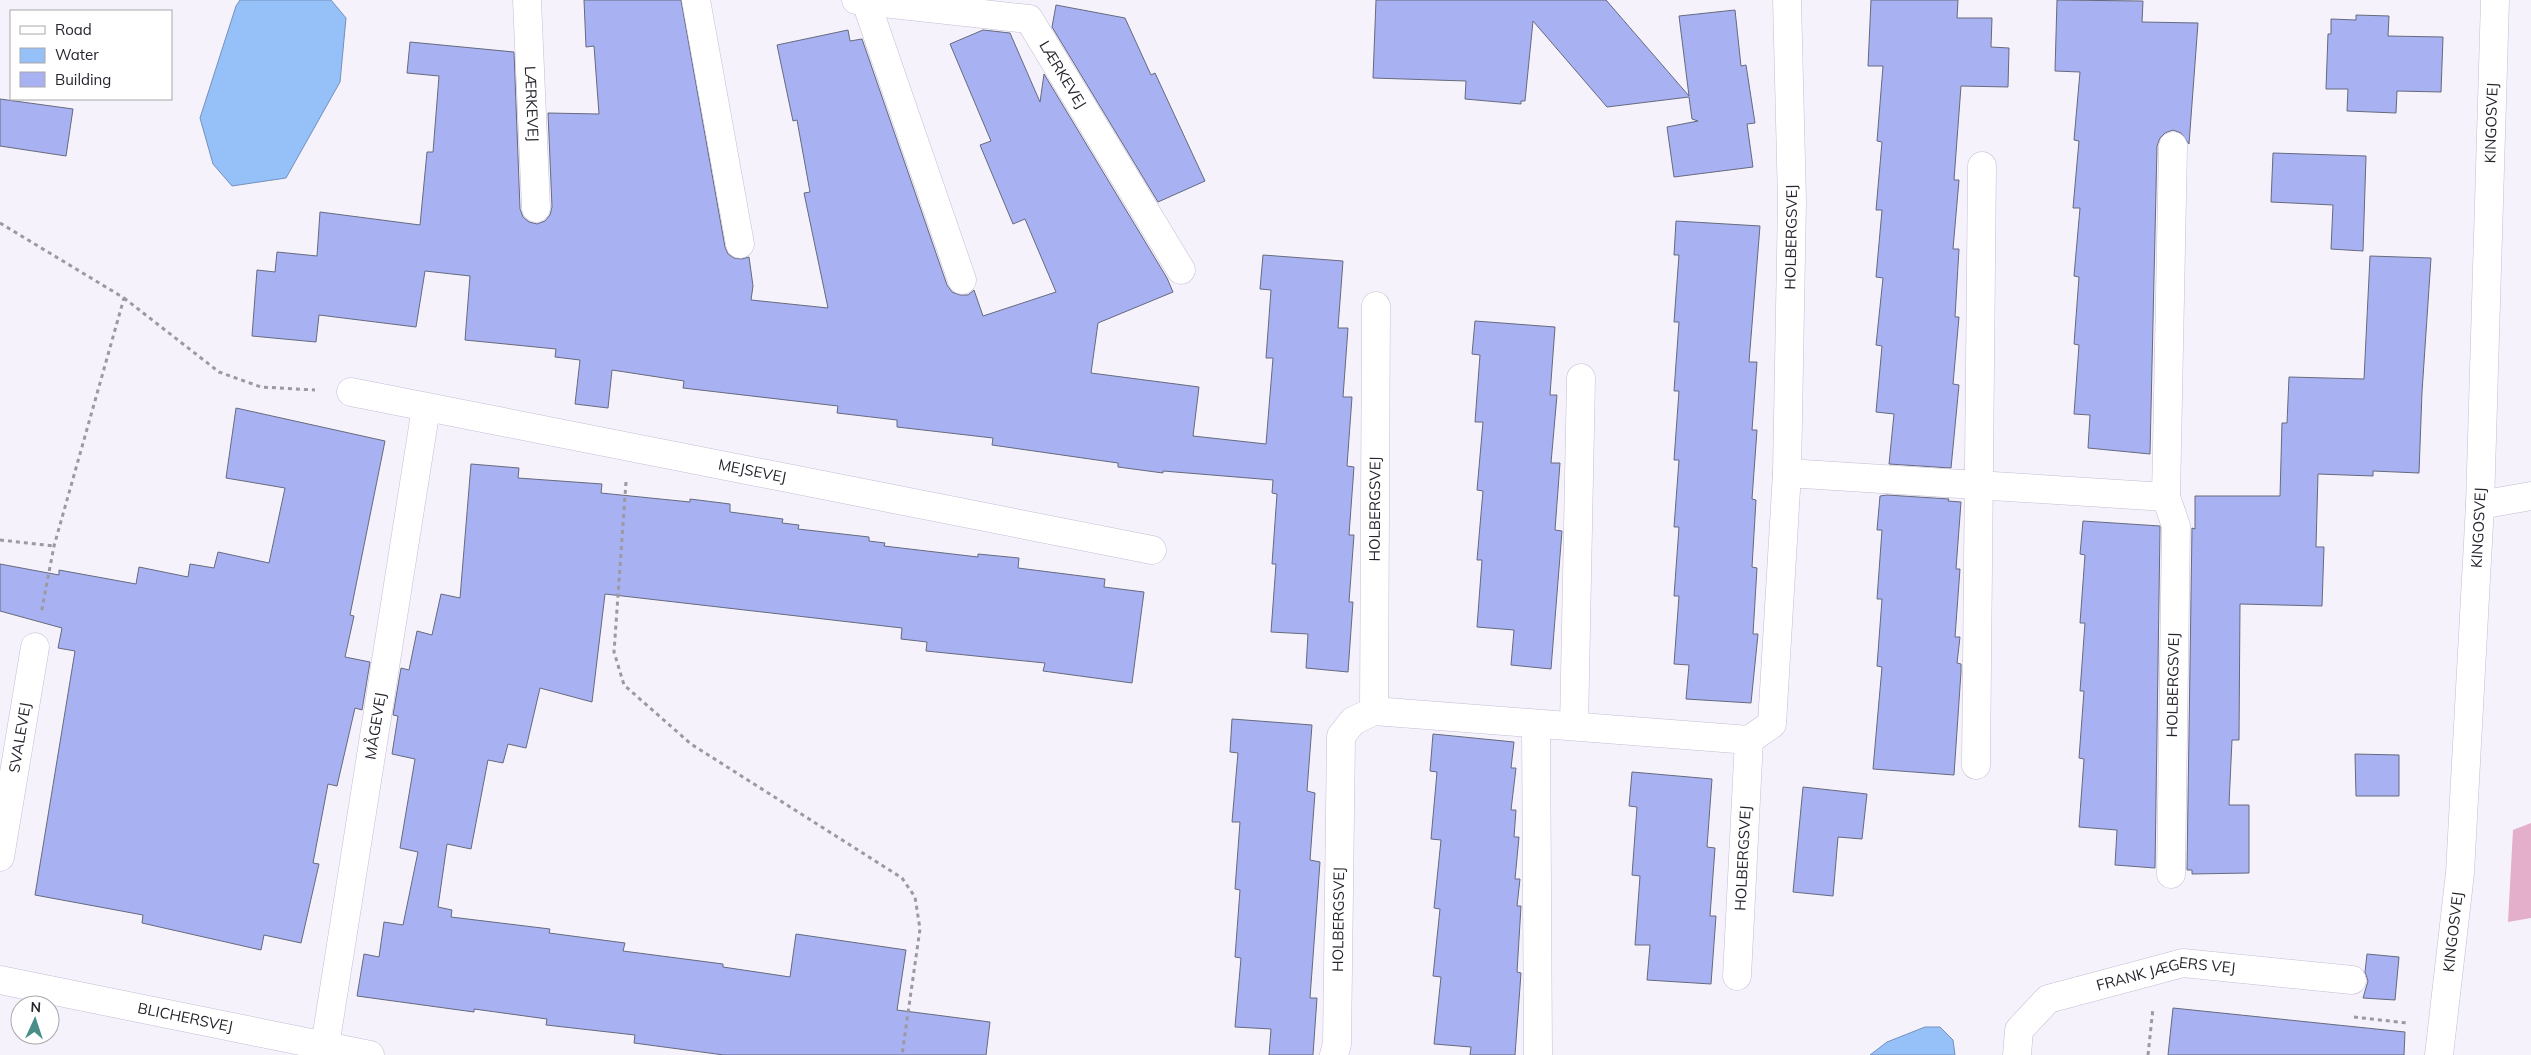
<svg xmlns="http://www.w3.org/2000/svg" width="2531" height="1055" font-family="Mulish,sans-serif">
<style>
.green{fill:#e4afcb}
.water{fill:#95c0f8;stroke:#7491bb}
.building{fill:#a8b1f1;stroke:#666a7e}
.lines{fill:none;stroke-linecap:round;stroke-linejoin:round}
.minor-casing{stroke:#c4bdd4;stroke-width:29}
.path{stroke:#9c99a3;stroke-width:3;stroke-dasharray:4 4;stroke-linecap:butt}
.minor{stroke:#fff;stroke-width:28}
.labels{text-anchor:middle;stroke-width:4;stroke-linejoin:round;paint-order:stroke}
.street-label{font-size:15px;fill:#27242d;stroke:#fff}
</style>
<rect width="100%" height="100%" fill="#f5f2fc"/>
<path class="green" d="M 2531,823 L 2531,918 L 2508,922 L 2513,830 Z"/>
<g class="water">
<path d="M 240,0 L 331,0 L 346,18 L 340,82 L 286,178 L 232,186 L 213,164 L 200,118 L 236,6 Z"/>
<path d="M 1925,1027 L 1940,1027 L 1953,1040 L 1955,1055 L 1870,1055 L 1887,1042 Z"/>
</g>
<g class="building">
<path d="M 584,0 L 681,0 L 725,247 L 728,254 L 734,258 L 742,259 L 749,257 L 753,286 L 751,300 L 828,308 L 804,193 L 810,192 L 797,120 L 793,121 L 777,45 L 848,30 L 850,41 L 862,39 L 947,285 L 952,292 L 960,295 L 968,295 L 974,290 L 983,316 L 1056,292 L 1025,219 L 1013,224 L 980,145 L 991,141 L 950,44 L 983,30 L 1010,33 L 1040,102 L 1044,74 L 1167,278 L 1173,292 L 1098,323 L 1091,373 L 1199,387 L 1193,436 L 1266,444 L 1273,358 L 1266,358 L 1271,290 L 1260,289 L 1263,255 L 1343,261 L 1338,328 L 1348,328 L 1343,397 L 1352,397 L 1347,466 L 1354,467 L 1349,535 L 1354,535 L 1349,602 L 1353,602 L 1348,672 L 1306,668 L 1308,634 L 1271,632 L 1276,564 L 1272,564 L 1277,494 L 1272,493 L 1273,480 L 1163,471 L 1163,473 L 1118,467 L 1118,463 L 992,445 L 993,438 L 897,427 L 897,420 L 837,413 L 838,406 L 683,388 L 684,381 L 612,370 L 608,408 L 575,404 L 580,360 L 555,357 L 556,349 L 465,340 L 470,276 L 425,271 L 416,327 L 319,315 L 316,342 L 252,336 L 257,270 L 275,272 L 277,252 L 317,256 L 320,212 L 420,225 L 427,152 L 433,152 L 439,76 L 407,73 L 410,42 L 514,52 L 520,209 L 523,217 L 529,222 L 537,224 L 545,221 L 550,215 L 552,207 L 548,113 L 599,114 L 594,46 L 586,47 Z"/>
<path d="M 1376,0 L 1606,0 L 1689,96 L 1679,16 L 1735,10 L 1741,66 L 1746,65 L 1755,123 L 1747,124 L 1753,167 L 1674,177 L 1667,127 L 1698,121 L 1692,119 L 1689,97 L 1607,107 L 1533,21 L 1525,101 L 1521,101 L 1521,104 L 1465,99 L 1466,81 L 1373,78 Z"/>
<path d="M 1871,0 L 1958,0 L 1957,18 L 1992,18 L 1991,47 L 2009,48 L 2008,87 L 1961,86 L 1954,180 L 1959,180 L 1953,249 L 1959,249 L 1955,317 L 1959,317 L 1953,384 L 1959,385 L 1951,468 L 1889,464 L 1894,414 L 1876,412 L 1882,346 L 1876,345 L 1883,278 L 1876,277 L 1882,210 L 1876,210 L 1882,142 L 1877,141 L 1883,66 L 1868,66 Z"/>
<path d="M 2057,0 L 2143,1 L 2142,22 L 2198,23 L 2189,144 L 2181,133 L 2173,130 L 2165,133 L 2160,138 L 2157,146 L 2150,454 L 2088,448 L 2090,415 L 2074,414 L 2079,345 L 2074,344 L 2079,277 L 2074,276 L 2080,208 L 2073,208 L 2079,141 L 2074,140 L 2080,72 L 2055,71 Z"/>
<path d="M 1056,5 L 1125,18 L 1151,75 L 1155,73 L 1205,181 L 1158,202 L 1052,27 Z"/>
<path d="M 2356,15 L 2389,16 L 2388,36 L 2443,37 L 2441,92 L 2397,91 L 2396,113 L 2347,111 L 2348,89 L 2326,89 L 2328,34 L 2331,34 L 2331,19 L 2356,20 Z"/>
<path d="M 0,99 L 73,109 L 66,156 L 0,146 Z"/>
<path d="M 2273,153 L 2366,156 L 2363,251 L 2331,249 L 2333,205 L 2271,202 Z"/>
<path d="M 1676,221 L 1760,226 L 1749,362 L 1757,362 L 1752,430 L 1757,430 L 1752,499 L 1756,500 L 1752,567 L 1757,568 L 1753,634 L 1758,634 L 1751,703 L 1686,699 L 1689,665 L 1674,664 L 1679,596 L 1674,596 L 1679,527 L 1674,527 L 1679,460 L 1674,460 L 1679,391 L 1674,391 L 1679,322 L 1674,322 L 1679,255 L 1674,255 Z"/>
<path d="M 2370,256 L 2431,258 L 2422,392 L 2419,473 L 2373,471 L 2373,476 L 2318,474 L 2316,547 L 2324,547 L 2322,606 L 2240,604 L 2239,740 L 2232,740 L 2229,805 L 2249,805 L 2249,873 L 2192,874 L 2192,870 L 2187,870 L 2192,528 L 2195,529 L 2195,496 L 2280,496 L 2282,423 L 2287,423 L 2289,377 L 2364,379 Z"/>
<path d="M 1475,321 L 1555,327 L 1550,395 L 1557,395 L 1551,463 L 1560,463 L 1555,530 L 1562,531 L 1551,669 L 1511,665 L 1514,630 L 1477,627 L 1482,560 L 1477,560 L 1483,491 L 1477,490 L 1483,422 L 1475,422 L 1480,355 L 1472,354 Z"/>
<path d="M 236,408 L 385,441 L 350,615 L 354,616 L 345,657 L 370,662 L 362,710 L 355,708 L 337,786 L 328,784 L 313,863 L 319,864 L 301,943 L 264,935 L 261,950 L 142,923 L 143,915 L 35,895 L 75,651 L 58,648 L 62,628 L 0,611 L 0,564 L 59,575 L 59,570 L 136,584 L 139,567 L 188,577 L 190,564 L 214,568 L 218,552 L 269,563 L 285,488 L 226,478 Z"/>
<path d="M 471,464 L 519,468 L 518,478 L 602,484 L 601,493 L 690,502 L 690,499 L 730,504 L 730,512 L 783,519 L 782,523 L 799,525 L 798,529 L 869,537 L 869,541 L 885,543 L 884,546 L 978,557 L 978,554 L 1019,558 L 1018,568 L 1105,579 L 1104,587 L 1144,592 L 1132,683 L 1043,671 L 1045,663 L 926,651 L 927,642 L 901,639 L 902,628 L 605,594 L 592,702 L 540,688 L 526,748 L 508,744 L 503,763 L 488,760 L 471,849 L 447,844 L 438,907 L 452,910 L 451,917 L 550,929 L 549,933 L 625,943 L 623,951 L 723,964 L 723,967 L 790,977 L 796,934 L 906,950 L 897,1010 L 990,1022 L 986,1055 L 724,1055 L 634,1043 L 635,1035 L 546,1025 L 547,1019 L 474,1009 L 474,1012 L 357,996 L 364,954 L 379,957 L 384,922 L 403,925 L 418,852 L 400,848 L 415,759 L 392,754 L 398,716 L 393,715 L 401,668 L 409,670 L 417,631 L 432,635 L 441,594 L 460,598 Z"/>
<path d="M 1887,495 L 1949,499 L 1948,501 L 1961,502 L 1956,569 L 1960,569 L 1955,637 L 1960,637 L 1957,663 L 1961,664 L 1961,672 L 1954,775 L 1873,769 L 1882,667 L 1877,666 L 1882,599 L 1877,599 L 1882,530 L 1877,530 L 1880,496 Z"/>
<path d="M 2083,521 L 2160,526 L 2160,529 L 2155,868 L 2115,865 L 2117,830 L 2079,827 L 2084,759 L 2079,758 L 2084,691 L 2080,691 L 2085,623 L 2080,623 L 2085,555 L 2080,554 Z"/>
<path d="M 1232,719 L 1312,725 L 1307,791 L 1315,793 L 1310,860 L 1320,862 L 1310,998 L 1317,998 L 1313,1055 L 1269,1055 L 1271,1029 L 1235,1027 L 1241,958 L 1235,957 L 1240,890 L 1235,889 L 1240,822 L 1232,822 L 1238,753 L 1230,752 Z"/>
<path d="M 1433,734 L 1514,742 L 1511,768 L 1516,768 L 1511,810 L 1516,810 L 1514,837 L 1519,837 L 1515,879 L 1520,879 L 1517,906 L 1521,906 L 1517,972 L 1521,973 L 1515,1055 L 1470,1055 L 1471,1047 L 1434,1044 L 1441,977 L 1433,976 L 1440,909 L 1434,908 L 1441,840 L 1431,839 L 1437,772 L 1430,771 Z"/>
<path d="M 2355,754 L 2399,755 L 2399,796 L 2356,796 Z"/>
<path d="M 1632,772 L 1712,779 L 1707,847 L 1715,848 L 1710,916 L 1716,916 L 1711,984 L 1647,980 L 1650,945 L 1635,945 L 1640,876 L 1632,875 L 1637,807 L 1629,806 Z"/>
<path d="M 1803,787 L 1867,794 L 1862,839 L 1838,837 L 1833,896 L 1793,892 Z"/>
<path d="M 2367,954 L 2399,957 L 2395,1000 L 2363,998 L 2368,981 L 2365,972 Z"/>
<path d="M 2173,1008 L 2405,1032 L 2404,1055 L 2168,1055 Z"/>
</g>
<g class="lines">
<defs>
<g id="minor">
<path id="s1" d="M 527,0 L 536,208"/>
<path d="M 696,0 L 740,244"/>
<path id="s2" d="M 856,0 L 1029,19 L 1181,270"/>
<path d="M 866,2 L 962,280"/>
<path id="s3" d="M 351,392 L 1152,550"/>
<path id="s4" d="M 1787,473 L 1792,201 L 1787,0"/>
<path d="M 2166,497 L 2173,146"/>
<path d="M 2480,505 L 2531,496"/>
<path id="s5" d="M 1374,711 L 1376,306"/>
<path d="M 1536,724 L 1538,1055"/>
<path d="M 1574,726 L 1581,378"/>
<path d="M 1976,765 L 1982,166"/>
<path id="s6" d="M 0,857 L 35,647"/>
<path id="s7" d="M 1737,976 L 1749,740"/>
<path id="s8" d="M 0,980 L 370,1055"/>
<path id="s9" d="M 325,1046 L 426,408"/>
<path id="s10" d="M 1334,1055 L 1337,1044 L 1341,736 L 1353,721 L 1374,711 L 1749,740 L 1772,724 L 1787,473 L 2166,497 L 2176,526 L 2171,874"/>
<path id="s11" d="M 2017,1055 L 2019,1030 L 2048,999 L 2183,963 L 2352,980"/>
<path id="s12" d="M 2439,1055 L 2460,873 L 2480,505 L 2495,0"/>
</g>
</defs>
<use href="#minor" class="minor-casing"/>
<g class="path">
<path d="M 0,223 L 124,298 L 54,546 L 41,614"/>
<path d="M 124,298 L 219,372 L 261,387 L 315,390"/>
<path d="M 626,482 L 614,652 L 624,685 L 691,744 L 902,878 L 915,897 L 920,929 L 902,1055"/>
<path d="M 0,540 L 54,546"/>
<path d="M 2354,1017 L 2407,1023"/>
<path d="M 2148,1055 L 2153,1008"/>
</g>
<use href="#minor" class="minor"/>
</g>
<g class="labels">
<g class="street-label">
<text dy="5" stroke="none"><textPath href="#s2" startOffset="239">LÆRKEVEJ</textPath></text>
<text dy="5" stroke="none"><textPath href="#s1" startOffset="104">LÆRKEVEJ</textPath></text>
<text dy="5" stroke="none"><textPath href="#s12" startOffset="934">KINGOSVEJ</textPath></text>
<text dy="5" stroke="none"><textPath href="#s4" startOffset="236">HOLBERGSVEJ</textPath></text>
<text dy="5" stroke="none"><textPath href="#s3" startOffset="409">MEJSEVEJ</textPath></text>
<text dy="5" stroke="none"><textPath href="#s5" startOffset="202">HOLBERGSVEJ</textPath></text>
<text dy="5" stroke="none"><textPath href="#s12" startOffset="529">KINGOSVEJ</textPath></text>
<text transform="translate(2173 685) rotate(-89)" y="5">HOLBERGSVEJ</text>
<text dy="5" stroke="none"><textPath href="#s9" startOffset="324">MÅGEVEJ</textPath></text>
<text dy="5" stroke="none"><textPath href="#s6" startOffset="121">SVALEVEJ</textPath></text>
<text dy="5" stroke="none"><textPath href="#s7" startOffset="118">HOLBERGSVEJ</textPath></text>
<text dy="5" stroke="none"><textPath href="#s10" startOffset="136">HOLBERGSVEJ</textPath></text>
<text dy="5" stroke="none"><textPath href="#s12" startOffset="124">KINGOSVEJ</textPath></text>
<text dy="5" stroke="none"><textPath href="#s11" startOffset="189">FRANK JÆGERS VEJ</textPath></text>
<text dy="5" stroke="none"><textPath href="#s8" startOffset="189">BLICHERSVEJ</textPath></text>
</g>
</g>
<rect x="10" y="10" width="162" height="90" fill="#ffffff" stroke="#a9a7ab"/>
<rect x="20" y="26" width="25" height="8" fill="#ffffff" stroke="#a9a7ab"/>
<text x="55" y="35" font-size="15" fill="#27242d">Road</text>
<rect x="20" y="48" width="25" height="15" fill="#95c0f8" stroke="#a9a7ab"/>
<text x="55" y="60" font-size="15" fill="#27242d">Water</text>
<rect x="20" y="72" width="25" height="15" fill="#a8b1f1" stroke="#a9a7ab"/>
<text x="55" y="85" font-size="15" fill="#27242d">Building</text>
<g transform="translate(35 1020) rotate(3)"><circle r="24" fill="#ffffff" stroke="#a9a7ab"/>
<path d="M0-4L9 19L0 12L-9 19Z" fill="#488e87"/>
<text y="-8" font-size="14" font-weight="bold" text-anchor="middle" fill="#27242d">N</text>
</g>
</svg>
